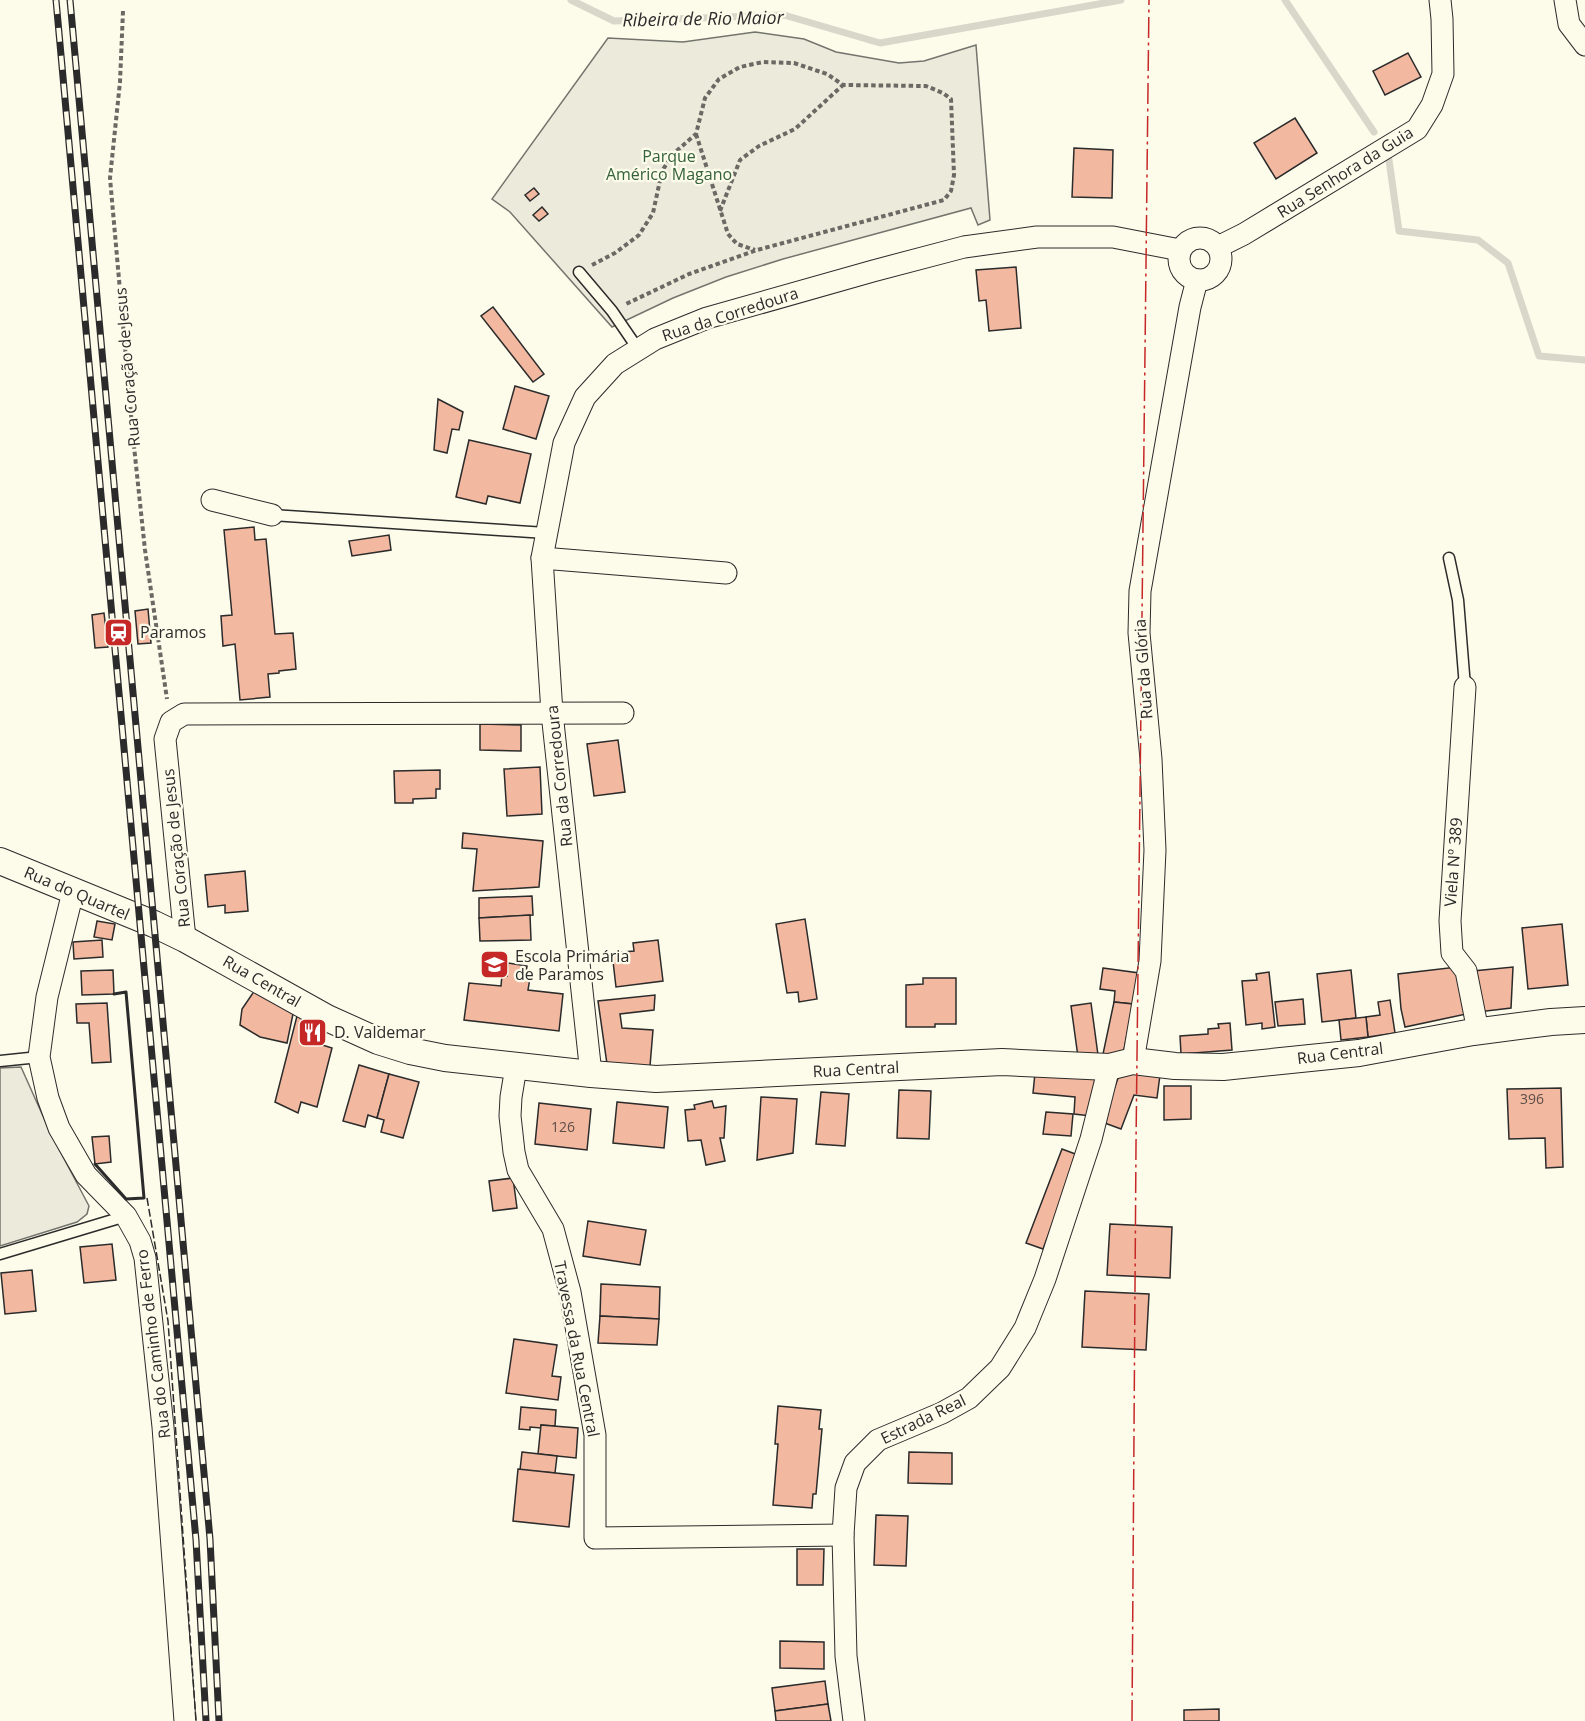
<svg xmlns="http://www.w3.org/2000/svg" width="1585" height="1721" font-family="'Open Sans',sans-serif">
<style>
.green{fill:#ecebdb;stroke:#74746e;stroke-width:1.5}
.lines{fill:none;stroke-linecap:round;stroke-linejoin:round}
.stream{stroke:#d8d7c9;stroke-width:7}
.building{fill:#f2b8a0;stroke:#2b2b2b;stroke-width:1.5}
.service-casing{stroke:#2b2b2b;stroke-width:13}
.minor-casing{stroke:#2b2b2b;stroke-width:23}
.tertiary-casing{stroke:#2b2b2b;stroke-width:28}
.path{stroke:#6a6964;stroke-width:4;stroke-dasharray:4.5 3;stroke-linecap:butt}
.service{stroke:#fdfbea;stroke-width:10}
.minor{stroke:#fdfbea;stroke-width:21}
.tertiary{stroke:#fdfbea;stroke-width:26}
.rail-casing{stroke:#2b2b2b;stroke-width:7}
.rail{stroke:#fdfbea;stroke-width:4.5;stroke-dasharray:14;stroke-linecap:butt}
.fence{stroke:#2b2b2b;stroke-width:1.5;stroke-dasharray:8 3;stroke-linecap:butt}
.wall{stroke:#2b2b2b;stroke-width:3}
.power{stroke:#c62828;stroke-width:1.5;stroke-dasharray:21 4.5 3 4.5;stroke-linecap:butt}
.labels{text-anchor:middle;stroke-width:4.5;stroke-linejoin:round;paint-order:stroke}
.number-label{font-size:14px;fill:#5d4e48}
.park-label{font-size:16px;fill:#34623c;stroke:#fdfbea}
.street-label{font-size:16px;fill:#2b2b2b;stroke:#fdfbea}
.poi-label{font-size:16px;fill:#2b2b2b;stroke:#fdfbea;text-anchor:start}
.water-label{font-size:18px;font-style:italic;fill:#2b2b2b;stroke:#fdfbea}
</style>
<rect width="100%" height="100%" fill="#fdfbea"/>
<g class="green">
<path d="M 755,32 L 804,39 L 836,52 L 899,63 L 924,61 L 976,45 L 990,220 L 978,225 L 971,208 L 783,259 L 726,277 L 673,298 L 612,327 L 510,212 L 492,199 L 608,38 L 683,42 Z"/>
<path d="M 21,1067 L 51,1134 L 89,1206 L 87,1214 L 77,1222 L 0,1246 L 0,1068 Z"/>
</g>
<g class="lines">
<g class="stream">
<path d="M 571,0 L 614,21 L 784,15 L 880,43 L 1121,0"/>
<path d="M 1285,0 L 1374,132"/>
<path d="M 1389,160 L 1399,231 L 1478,240 L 1508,263 L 1539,356 L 1585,360"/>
</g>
</g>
<g class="building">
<path d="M 1408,53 L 1421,77 L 1385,95 L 1373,71 Z"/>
<path d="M 1295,118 L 1317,153 L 1276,179 L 1254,143 Z"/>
<path d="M 1074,148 L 1113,150 L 1112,198 L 1072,197 Z"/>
<path d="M 534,188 L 539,194 L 530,201 L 525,195 Z"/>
<path d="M 542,207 L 548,214 L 539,221 L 533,215 Z"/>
<path d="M 1016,267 L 1021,328 L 989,331 L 986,300 L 979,301 L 976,270 Z"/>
<path d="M 493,307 L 544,374 L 533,382 L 481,316 Z"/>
<path d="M 515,386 L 549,396 L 536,439 L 503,429 Z"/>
<path d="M 438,399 L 463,412 L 459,430 L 452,429 L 447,453 L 434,450 Z"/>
<path d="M 469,440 L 531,454 L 520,503 L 488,496 L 486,504 L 456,497 Z"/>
<path d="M 254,527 L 255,540 L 266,539 L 275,634 L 293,633 L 296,669 L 279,671 L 279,673 L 268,674 L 270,697 L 240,700 L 235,644 L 223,646 L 221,616 L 232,615 L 224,530 Z"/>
<path d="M 389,535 L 391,550 L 352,556 L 349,541 Z"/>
<path d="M 148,609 L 151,643 L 138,644 L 135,611 Z"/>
<path d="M 104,613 L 108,647 L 95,648 L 92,615 Z"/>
<path d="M 480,724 L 521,725 L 521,751 L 480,750 Z"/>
<path d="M 618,740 L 625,792 L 594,796 L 587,744 Z"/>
<path d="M 540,767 L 542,814 L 507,816 L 504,769 Z"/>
<path d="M 440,770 L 440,789 L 436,789 L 436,798 L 413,799 L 413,803 L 395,803 L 394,771 Z"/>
<path d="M 463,833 L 543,841 L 539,887 L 473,891 L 477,849 L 462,848 Z"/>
<path d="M 245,871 L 248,911 L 225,913 L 225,905 L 208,907 L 205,875 Z"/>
<path d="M 532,896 L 533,915 L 479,918 L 479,898 Z"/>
<path d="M 530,915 L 531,940 L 480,941 L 479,918 Z"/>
<path d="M 805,919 L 817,999 L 799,1002 L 798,992 L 787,993 L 776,924 Z"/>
<path d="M 97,921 L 115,924 L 112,940 L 94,937 Z"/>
<path d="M 1562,924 L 1568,985 L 1528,989 L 1522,928 Z"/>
<path d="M 102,940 L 103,957 L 74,959 L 73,942 Z"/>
<path d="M 658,940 L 663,981 L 616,987 L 612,953 L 634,951 L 633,943 Z"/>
<path d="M 508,963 L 527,966 L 525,978 L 530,978 L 528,990 L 563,994 L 559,1031 L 464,1020 L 469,983 L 501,986 L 502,975 L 507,976 Z"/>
<path d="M 1457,967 L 1471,1013 L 1405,1027 L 1401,1009 L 1398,974 Z"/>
<path d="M 1513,967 L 1511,1008 L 1478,1012 L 1473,971 Z"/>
<path d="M 1103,968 L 1139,973 L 1133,1004 L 1114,1002 L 1115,991 L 1100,989 Z"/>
<path d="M 113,970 L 114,994 L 82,995 L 81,971 Z"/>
<path d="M 1351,970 L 1356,1018 L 1322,1022 L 1317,974 Z"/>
<path d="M 1269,972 L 1275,1027 L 1262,1029 L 1262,1023 L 1246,1025 L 1242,981 L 1257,980 L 1256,974 Z"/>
<path d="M 923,978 L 956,978 L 956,1024 L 935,1024 L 935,1027 L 906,1027 L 906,985 L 923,984 Z"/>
<path d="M 255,990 L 293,1014 L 287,1043 L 260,1037 L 240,1025 L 242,1009 Z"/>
<path d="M 655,995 L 654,1010 L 620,1014 L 622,1028 L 653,1030 L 650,1066 L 607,1064 L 598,1001 Z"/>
<path d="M 1303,999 L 1305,1024 L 1278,1026 L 1275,1002 Z"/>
<path d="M 1390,1000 L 1395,1033 L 1368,1037 L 1366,1017 L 1380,1015 L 1378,1002 Z"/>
<path d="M 1114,1002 L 1133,1004 L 1123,1055 L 1103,1054 Z"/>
<path d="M 107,1003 L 111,1062 L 92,1063 L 89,1023 L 77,1023 L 76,1004 Z"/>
<path d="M 1091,1003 L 1098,1055 L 1078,1057 L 1071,1006 Z"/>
<path d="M 297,1016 L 321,1028 L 316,1043 L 332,1048 L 317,1107 L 301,1102 L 298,1113 L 275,1102 Z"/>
<path d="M 1366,1017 L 1368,1037 L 1341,1040 L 1339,1020 Z"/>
<path d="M 1230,1023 L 1232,1050 L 1181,1054 L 1180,1036 L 1208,1034 L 1208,1029 L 1219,1028 L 1218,1024 Z"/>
<path d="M 359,1065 L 389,1074 L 377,1118 L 368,1115 L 365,1127 L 343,1121 Z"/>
<path d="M 1121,1070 L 1160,1075 L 1157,1098 L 1134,1095 L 1121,1129 L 1102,1122 Z"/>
<path d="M 1035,1073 L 1095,1078 L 1091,1116 L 1074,1114 L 1075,1097 L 1033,1093 Z"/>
<path d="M 389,1074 L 419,1082 L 403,1138 L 381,1132 L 384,1120 L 377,1118 Z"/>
<path d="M 1164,1086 L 1191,1086 L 1191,1119 L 1164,1120 Z"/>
<path d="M 1561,1088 L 1563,1167 L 1546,1168 L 1545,1138 L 1509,1139 L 1507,1089 Z"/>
<path d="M 899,1090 L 931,1091 L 929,1139 L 897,1138 Z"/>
<path d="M 821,1092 L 849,1094 L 845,1146 L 816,1144 Z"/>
<path d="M 761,1097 L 797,1099 L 793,1153 L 757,1160 Z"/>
<path d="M 712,1101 L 714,1108 L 726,1106 L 724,1138 L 720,1138 L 725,1161 L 706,1165 L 701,1140 L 688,1141 L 685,1110 L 695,1109 L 694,1105 Z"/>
<path d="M 617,1102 L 668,1107 L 664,1148 L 613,1143 Z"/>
<path d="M 539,1103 L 591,1109 L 587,1150 L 535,1144 Z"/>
<path d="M 1046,1112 L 1073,1114 L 1071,1136 L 1043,1134 Z"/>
<path d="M 109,1136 L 111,1162 L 95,1164 L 92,1137 Z"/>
<path d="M 1062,1149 L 1078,1155 L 1043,1249 L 1026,1243 Z"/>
<path d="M 513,1178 L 517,1208 L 493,1211 L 489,1181 Z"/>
<path d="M 588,1221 L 646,1230 L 640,1265 L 583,1256 Z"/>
<path d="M 1110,1224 L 1172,1227 L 1170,1278 L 1107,1275 Z"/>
<path d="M 112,1244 L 116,1280 L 84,1283 L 80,1247 Z"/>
<path d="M 32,1270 L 36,1311 L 5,1314 L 1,1273 Z"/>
<path d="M 601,1284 L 660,1287 L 659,1319 L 600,1316 Z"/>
<path d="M 1085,1291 L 1149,1294 L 1146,1350 L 1082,1347 Z"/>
<path d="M 600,1316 L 659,1319 L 657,1345 L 598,1343 Z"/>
<path d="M 514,1339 L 557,1345 L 552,1376 L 561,1377 L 558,1400 L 506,1393 Z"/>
<path d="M 778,1406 L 821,1410 L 819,1429 L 822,1429 L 816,1494 L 813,1494 L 812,1508 L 773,1505 L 778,1444 L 775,1444 Z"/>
<path d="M 521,1407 L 556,1410 L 555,1426 L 541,1425 L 541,1428 L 530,1427 L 530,1430 L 519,1429 Z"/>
<path d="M 541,1425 L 578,1428 L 576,1458 L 538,1454 Z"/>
<path d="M 522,1452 L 557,1456 L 555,1473 L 520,1470 Z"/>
<path d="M 909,1452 L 952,1453 L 952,1484 L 908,1483 Z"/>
<path d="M 518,1469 L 574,1475 L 569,1527 L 513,1521 Z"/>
<path d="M 876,1515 L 908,1516 L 906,1566 L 874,1565 Z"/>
<path d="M 797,1549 L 824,1549 L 823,1585 L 797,1585 Z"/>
<path d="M 780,1641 L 824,1642 L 824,1669 L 780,1668 Z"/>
<path d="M 825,1681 L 828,1704 L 775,1711 L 772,1688 Z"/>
<path d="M 828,1704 L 831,1721 L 776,1721 L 775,1711 Z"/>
<path d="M 1219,1709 L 1219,1721 L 1184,1721 L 1184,1710 Z"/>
</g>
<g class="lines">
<defs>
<g id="service">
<path d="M 579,272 L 612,311 L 638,349"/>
<path d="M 272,515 L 546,533"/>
<path d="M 1449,558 L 1458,600 L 1465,687"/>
<path d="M 0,1061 L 39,1057"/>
<path d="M 0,1254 L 126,1216"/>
</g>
<g id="minor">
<path d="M 1565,0 L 1569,24 L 1585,45"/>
<circle cx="1200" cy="259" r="21"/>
<path d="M 1218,247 L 1244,234 L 1417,129 L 1432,105 L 1443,74 L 1442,19 L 1440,0"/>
<path d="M 212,500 L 272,515"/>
<path d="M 542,558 L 726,573"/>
<path d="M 1465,687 L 1450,921 L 1452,953 L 1466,971 L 1478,1031"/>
<path d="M 73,892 L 47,997 L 39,1057 L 48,1098 L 59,1128 L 86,1175 L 126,1216 L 140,1241 L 145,1258 L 163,1427 L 185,1721"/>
<path d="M 185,939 L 165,739 L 171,722 L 184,714 L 623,713"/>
<path d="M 1133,1061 L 1150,961 L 1155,850 L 1151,759 L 1139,633 L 1140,591 L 1190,307 L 1197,280"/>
<path d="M 516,1067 L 511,1097 L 510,1116 L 514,1152 L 518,1170 L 553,1229 L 570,1292 L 595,1435 L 595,1538 L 843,1535"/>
<path d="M 591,1074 L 552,713 L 542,558 L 564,443 L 585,397 L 615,364 L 655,339 L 707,318 L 873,271 L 964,247 L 1037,237 L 1113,237 L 1180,250"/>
<path d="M 854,1721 L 846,1656 L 843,1535 L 846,1488 L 855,1463 L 878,1440 L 942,1413 L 969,1398 L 1000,1368 L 1025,1328 L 1045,1279 L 1091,1139 L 1109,1067"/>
</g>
<path id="tertiary" d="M 0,861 L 154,924 L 185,939 L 327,1018 L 378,1041 L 410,1051 L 445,1058 L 591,1074 L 656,1079 L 1002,1062 L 1109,1067 L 1133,1061 L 1175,1066 L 1223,1067 L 1359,1053 L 1473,1032 L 1551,1022 L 1585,1020"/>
</defs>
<use href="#service" class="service-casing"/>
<use href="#minor" class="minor-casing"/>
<use href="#tertiary" class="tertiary-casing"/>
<g class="path">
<path d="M 123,11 L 120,82 L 110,178 L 133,437 L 145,550 L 167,699"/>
<path d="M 696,134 L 728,234 L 737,244 L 755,250"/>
<path d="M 720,211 L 740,160 L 759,146 L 795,129 L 843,85"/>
<path d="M 592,265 L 615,253 L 639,235 L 653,213 L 662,171 L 673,154 L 696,134 L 705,98 L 719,79 L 740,67 L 763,62 L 794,63 L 827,74 L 843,85 L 926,86 L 943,93 L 951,99 L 954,175 L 951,191 L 944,200 L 757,250 L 689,274 L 626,304"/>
</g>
<use href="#service" class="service"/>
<use href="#minor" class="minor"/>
<use href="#tertiary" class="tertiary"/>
<defs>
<g id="rail">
<path d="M 56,0 L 196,1540 L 206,1721"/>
<path d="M 70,0 L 210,1539 L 219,1721"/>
</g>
</defs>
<use href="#rail" class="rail-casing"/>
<use href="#rail" class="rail"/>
<path class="fence" d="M 147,1198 L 168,1321 L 196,1721"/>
<path class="wall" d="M 95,1164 L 126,1199 L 144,1198 L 126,992 L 114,994"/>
<path class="power" d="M 1132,1721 L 1136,1145 L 1149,0"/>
</g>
<defs>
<symbol id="station-square" viewBox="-11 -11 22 22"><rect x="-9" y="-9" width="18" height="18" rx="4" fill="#c62828" stroke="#fdfbea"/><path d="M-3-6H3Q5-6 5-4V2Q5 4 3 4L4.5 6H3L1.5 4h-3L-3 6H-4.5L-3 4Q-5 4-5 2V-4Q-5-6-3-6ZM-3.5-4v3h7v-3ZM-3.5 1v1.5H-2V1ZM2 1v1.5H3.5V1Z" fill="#fff"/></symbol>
<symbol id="school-square" viewBox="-11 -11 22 22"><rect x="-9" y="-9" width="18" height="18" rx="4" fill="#c62828" stroke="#fdfbea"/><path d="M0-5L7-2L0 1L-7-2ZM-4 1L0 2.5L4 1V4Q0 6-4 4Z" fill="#fff"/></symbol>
<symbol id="restaurant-square" viewBox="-11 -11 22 22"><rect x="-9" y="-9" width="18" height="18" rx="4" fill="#c62828" stroke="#fdfbea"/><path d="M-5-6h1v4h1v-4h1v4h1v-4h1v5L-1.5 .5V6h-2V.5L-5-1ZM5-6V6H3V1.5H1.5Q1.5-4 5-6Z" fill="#fff"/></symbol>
</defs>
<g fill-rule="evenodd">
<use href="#station-square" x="102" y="616" width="33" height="33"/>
<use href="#school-square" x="478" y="948" width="33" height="33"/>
<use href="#restaurant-square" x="296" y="1016" width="33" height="33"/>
</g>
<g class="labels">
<g class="number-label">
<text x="1532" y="1104">396</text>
<text x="563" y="1132">126</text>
</g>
<g class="park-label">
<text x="669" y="162">Parque<tspan x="669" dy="18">Américo Magano</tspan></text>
</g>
<g class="street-label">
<text transform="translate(1345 172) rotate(-32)" y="6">Rua Senhora da Guia</text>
<text transform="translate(730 314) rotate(-18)" y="6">Rua da Corredoura</text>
<text transform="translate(127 367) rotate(-95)" y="6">Rua Coração de Jesus</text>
<text transform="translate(1143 669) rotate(-94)" y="6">Rua da Glória</text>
<text transform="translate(559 776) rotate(-96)" y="6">Rua da Corredoura</text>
<text transform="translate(176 848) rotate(-96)" y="6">Rua Coração de Jesus</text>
<text transform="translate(1453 862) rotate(-86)" y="6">Viela Nº 389</text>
<text transform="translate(77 893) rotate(23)" y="6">Rua do Quartel</text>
<text transform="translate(262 981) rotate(30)" y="6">Rua Central</text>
<text transform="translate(1340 1053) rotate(-7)" y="6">Rua Central</text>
<text transform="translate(856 1069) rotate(-3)" y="6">Rua Central</text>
<text transform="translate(153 1344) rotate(-97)" y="6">Rua do Caminho de Ferro</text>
<text transform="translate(577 1349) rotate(79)" y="6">Travessa da Rua Central</text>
<text transform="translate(923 1419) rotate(-26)" y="6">Estrada Real</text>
</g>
<g class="poi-label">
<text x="140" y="638">Paramos</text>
<text x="515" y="962">Escola Primária<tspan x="515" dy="18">de Paramos</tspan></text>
<text x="334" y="1038">D. Valdemar</text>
</g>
<g class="water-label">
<text transform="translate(703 19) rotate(-1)" y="6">Ribeira de Rio Maior</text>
</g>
</g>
</svg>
